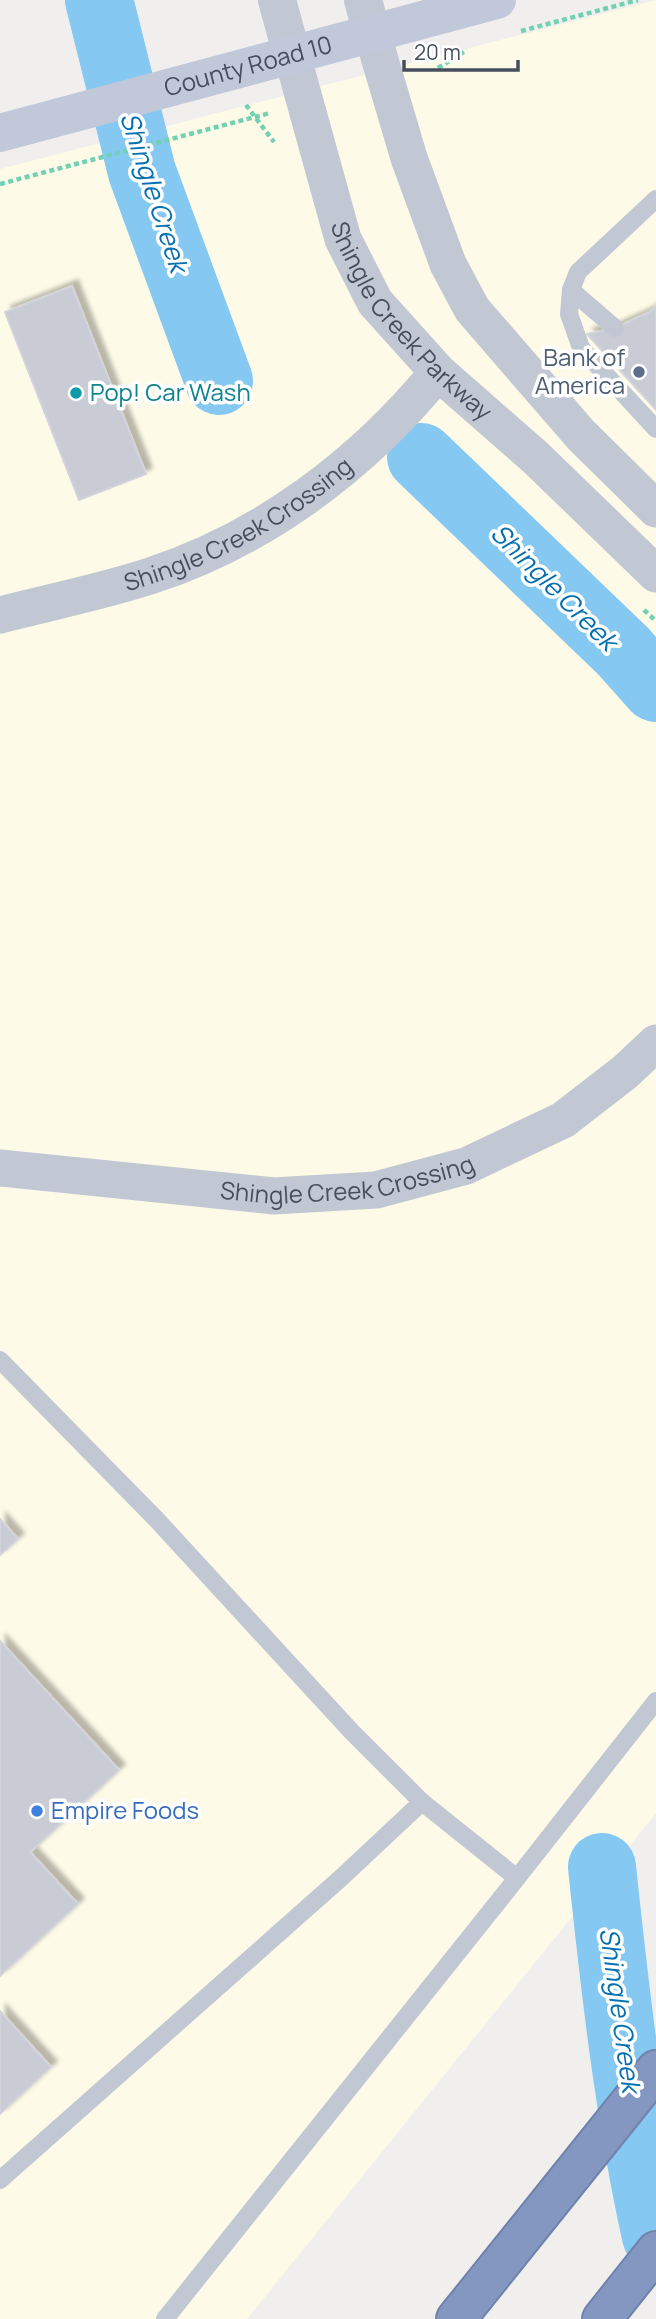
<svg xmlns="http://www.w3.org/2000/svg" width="656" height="2319" font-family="Manrope,sans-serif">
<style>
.commercial{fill:#fdfae7}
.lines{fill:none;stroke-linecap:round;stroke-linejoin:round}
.river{stroke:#85c8f1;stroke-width:68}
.building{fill:#caccd5;stroke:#d2d3db;stroke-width:2;filter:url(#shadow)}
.motorway-casing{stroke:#6f82ac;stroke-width:42}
.path{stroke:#71d1b2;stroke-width:4.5;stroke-dasharray:5 3.5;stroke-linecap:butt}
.service{stroke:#c1c8d4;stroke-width:18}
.minor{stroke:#c1c8d4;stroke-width:37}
.tertiary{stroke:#c1c8d4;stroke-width:38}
.secondary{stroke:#c0c8d9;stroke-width:38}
.motorway{stroke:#8497c0;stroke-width:38}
.service-dot{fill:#5c6f8a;stroke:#fff;stroke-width:2.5}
.culture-dot{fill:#0f9aa8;stroke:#fff;stroke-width:2.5}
.shop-dot{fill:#3f7fe0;stroke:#fff;stroke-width:2.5}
.labels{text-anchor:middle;stroke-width:7;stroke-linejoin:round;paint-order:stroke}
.street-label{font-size:24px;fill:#464e5d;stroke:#fff}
.service-label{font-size:24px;fill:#4e5e75;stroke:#fff;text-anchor:end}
.culture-label{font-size:24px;fill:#0d838f;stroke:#fff;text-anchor:start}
.shop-label{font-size:24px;fill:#366cbe;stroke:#fff;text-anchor:start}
.water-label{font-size:26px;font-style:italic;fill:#0570b1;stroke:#fff}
</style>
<defs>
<filter id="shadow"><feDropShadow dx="6" dy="-6" stdDeviation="2" flood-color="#0004"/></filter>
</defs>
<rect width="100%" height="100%" fill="#f1efee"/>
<path class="commercial" d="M 656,0 L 656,1813 L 247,2319 L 0,2319 L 0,169 Z"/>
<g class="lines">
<g class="river">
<path d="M 99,0 L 142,172 L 219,381"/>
<path d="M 421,457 L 623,651 L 656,688"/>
<path d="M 602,1867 C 615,1991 629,2114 656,2236"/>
</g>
</g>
<g class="building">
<path d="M 72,286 L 146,474 L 79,500 L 5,312 Z"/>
<path d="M 656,307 L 656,410 L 587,334 L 615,328 L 648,313 Z"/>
<path d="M 0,1519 L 18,1539 L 0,1555 Z"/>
<path d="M 0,1641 L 119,1770 L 30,1852 L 78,1904 L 0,1976 Z"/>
<path d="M 0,2011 L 51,2067 L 0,2114 Z"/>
</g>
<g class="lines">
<defs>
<g id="motorway">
<path d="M 456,2319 L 656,2070"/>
<path d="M 602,2319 L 656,2251"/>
</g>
</defs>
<use href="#motorway" class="motorway-casing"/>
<g class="path">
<path d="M 521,31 L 638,0"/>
<path d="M 438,68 L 467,50"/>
<path d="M 246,105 L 274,142"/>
<path d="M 0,184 L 270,113"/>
<path d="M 644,610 L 656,621"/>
</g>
<g class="service">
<path d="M 656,199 L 578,272 L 571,290 L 569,314 L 581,348 L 656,429"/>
<path d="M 571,290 L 615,328"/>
<path d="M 0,1360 L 157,1520 L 351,1731 L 422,1802 L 517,1878"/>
<path d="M 0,2180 L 342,1877 L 422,1802"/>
<path d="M 165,2319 L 517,1878 L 656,1701"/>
</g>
<g class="minor">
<path d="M 372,33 L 409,158 L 448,264 L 472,309 L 581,435 L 656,509"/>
<path id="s1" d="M 292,55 L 343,239 L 375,302 L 438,372 L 535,457 L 656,574"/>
<path id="s2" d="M 0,615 C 50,602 101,592 150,576 C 264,539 363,464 438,372"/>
<path id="s3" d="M 0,1168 L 274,1196 L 376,1190 L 466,1166 L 563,1120 L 625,1072 L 656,1043"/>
</g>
<g class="tertiary">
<path d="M 277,0 L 292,55"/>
<path d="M 363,0 L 372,33"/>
</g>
<path class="secondary" id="s4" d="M 0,133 L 497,0"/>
<use href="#motorway" class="motorway"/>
</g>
<circle class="service-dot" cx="639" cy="372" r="7"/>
<circle class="culture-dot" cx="76" cy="393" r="7"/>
<circle class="shop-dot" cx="37" cy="1811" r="7"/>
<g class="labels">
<g class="street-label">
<text dy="8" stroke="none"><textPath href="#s4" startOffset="257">County Road 10</textPath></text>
<text dy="8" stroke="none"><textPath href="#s1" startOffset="298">Shingle Creek Parkway</textPath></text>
<text dy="8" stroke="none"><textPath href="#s2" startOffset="257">Shingle Creek Crossing</textPath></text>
<text dy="8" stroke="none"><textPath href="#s3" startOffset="350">Shingle Creek Crossing</textPath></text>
</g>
<g class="service-label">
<text x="625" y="366">Bank of<tspan x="625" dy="28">America</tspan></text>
</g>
<g class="culture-label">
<text x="90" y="401">Pop! Car Wash</text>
</g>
<g class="shop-label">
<text x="51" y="1819">Empire Foods</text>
</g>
<g class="water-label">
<text transform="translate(154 192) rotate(72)" y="9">Shingle Creek</text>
<text transform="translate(554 587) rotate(45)" y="9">Shingle Creek</text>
<text transform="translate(620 2010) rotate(82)" y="9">Shingle Creek</text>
</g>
</g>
<path d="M404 60v10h114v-10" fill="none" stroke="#464e5d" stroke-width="3.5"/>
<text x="414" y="60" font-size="21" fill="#464e5d" stroke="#ffffff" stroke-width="5" paint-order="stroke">20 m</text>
</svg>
